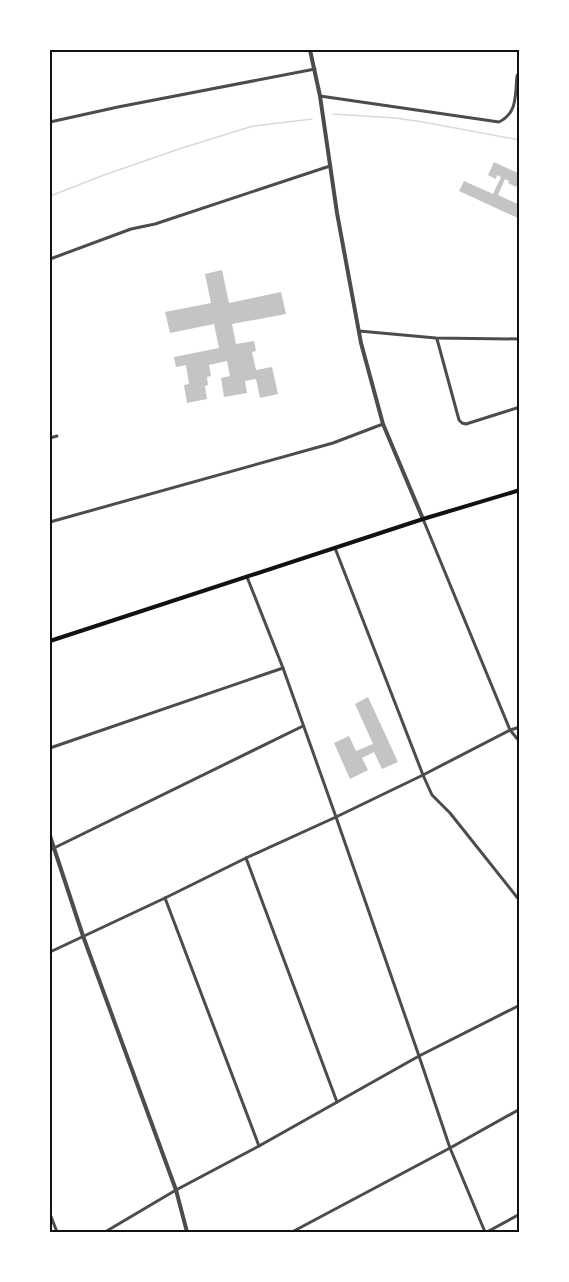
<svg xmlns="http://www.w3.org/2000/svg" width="569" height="1282" font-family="'Roboto Serif',serif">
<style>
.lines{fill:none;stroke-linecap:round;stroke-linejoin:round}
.stream{stroke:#d9d9d9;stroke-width:1.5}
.building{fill:#c4c4c4}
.minor{stroke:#4c4c4c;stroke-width:3}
.tertiary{stroke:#4c4c4c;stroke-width:4}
.secondary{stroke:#111;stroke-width:4}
.neatline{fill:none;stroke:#111;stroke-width:2}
</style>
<rect width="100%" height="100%" fill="#fff"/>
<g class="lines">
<g class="stream">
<path d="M 333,114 L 395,118 L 423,122 L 520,140"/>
<path d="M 50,196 L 104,175 L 182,148 L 253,126 L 312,119"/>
</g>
</g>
<g class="building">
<path d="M 494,162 L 520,174 L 520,179 L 516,187 L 508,183 L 509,181 L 505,179 L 498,195 L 520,205 L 520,219 L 459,191 L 464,181 L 493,194 L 501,177 L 497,175 L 496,179 L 488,175 Z"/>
<path d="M 222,270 L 229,303 L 281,292 L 286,314 L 232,324 L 236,344 L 254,341 L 256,351 L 252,352 L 256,370 L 272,367 L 278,394 L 260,398 L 256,379 L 245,381 L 247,393 L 224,397 L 221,378 L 230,376 L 227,361 L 209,365 L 211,376 L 207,377 L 208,385 L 205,386 L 207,399 L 187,403 L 184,385 L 189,384 L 186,365 L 176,367 L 174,357 L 219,348 L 214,324 L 170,333 L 165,312 L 211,303 L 205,274 Z"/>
<path d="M 368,697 L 398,762 L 382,769 L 374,752 L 362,758 L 368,770 L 350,779 L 334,743 L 349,736 L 356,751 L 373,744 L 355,704 Z"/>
</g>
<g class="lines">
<g class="minor">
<path d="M 320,96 L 499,122 C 518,113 515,94 517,76 L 520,71"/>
<path d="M 50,122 L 118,107 L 315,69"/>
<path d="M 50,259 L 131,229 L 155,224 L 330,166"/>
<path d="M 359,331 L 436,338 L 520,339"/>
<path d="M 437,339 L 459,420 L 462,423 L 466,424 L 520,407"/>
<path d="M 50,438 L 57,436"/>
<path d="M 423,519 L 510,730 L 520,742"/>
<path d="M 50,522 L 333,443 L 383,424"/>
<path d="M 335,548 L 423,775 L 432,795 L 450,813 L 520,901"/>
<path d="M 247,577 L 283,668 L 336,817 L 419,1056 L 450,1148 L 485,1232"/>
<path d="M 50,748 L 283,668"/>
<path d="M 50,850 L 303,726"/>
<path d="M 246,858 L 337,1102"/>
<path d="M 165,898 L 259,1146"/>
<path d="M 50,952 L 165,898 L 246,858 L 336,817 L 423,775 L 510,730 L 520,727"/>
<path d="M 50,1164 L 50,1184"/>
<path d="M 50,1214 L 57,1232"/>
<path d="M 105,1232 L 176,1190 L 259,1146 L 419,1056 L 520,1005"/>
<path d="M 292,1232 L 450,1148 L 520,1109"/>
<path d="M 487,1232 L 520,1214"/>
</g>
<g class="tertiary">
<path d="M 310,50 L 320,96 L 337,213 L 361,343 L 383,424 L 423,519"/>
<path d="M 50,836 L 83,936 L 176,1190 L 187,1232"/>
</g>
<path class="secondary" d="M 50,641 L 423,519 L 520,490"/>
</g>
<rect width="569" height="1282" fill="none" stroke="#ffffff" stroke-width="102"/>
<rect x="51" y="51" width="467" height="1180" class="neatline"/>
</svg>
